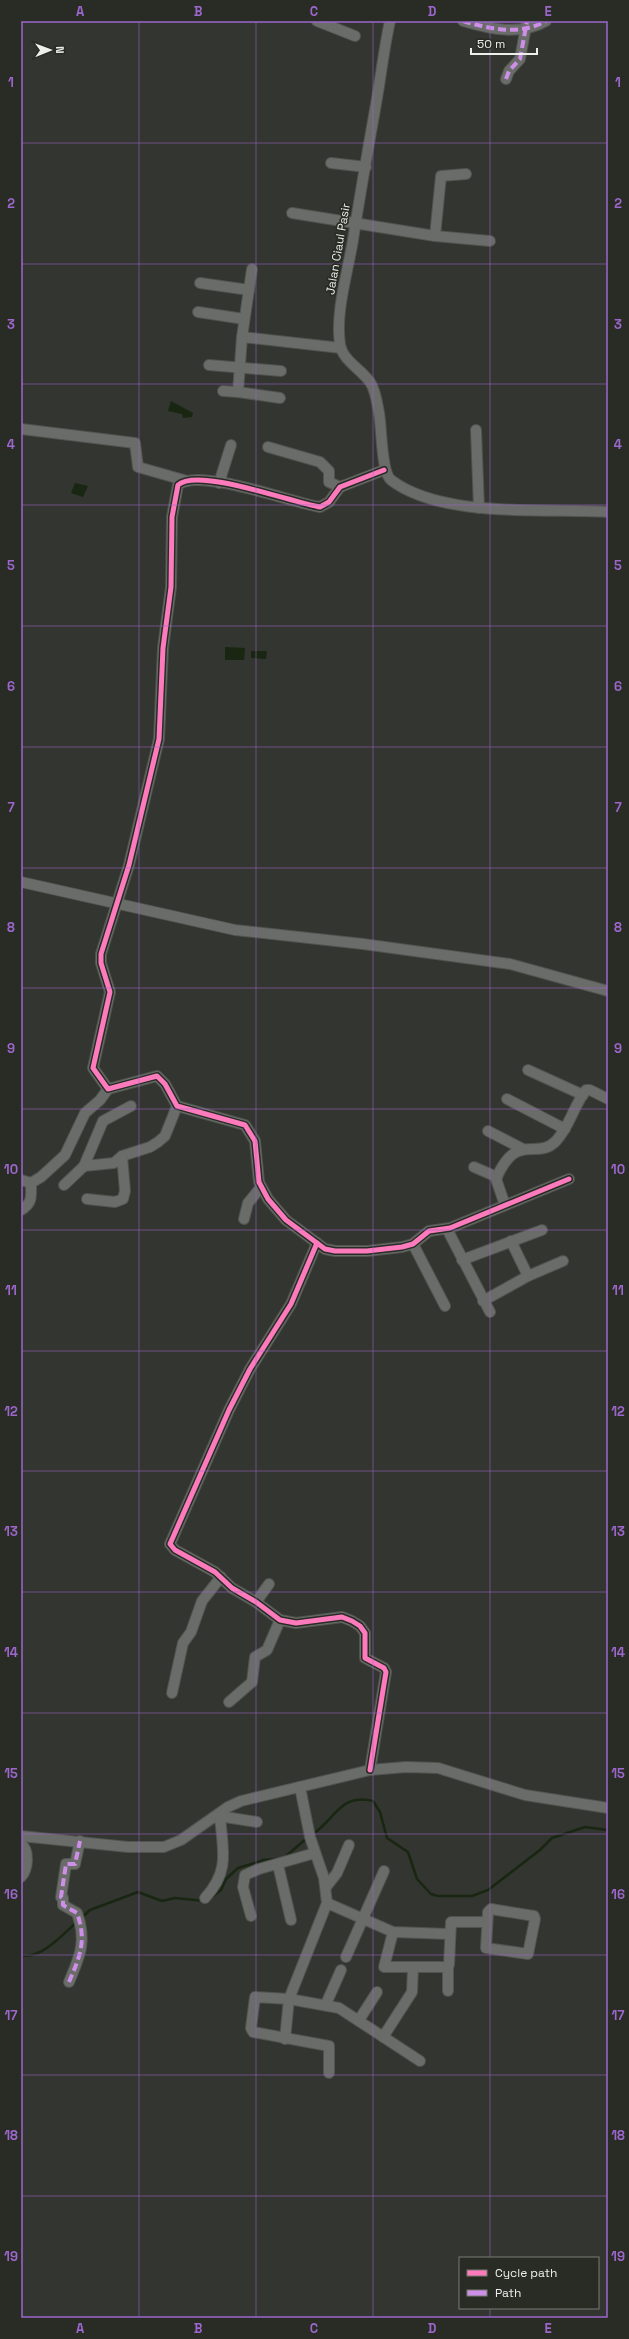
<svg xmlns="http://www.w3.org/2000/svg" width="629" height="2339" font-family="'Space Grotesk',sans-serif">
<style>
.water{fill:#192611}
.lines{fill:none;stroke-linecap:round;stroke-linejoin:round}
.stream{stroke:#192611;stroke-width:2.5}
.minor-casing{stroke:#51534f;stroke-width:12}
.minor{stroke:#6a6c69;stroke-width:10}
.quiet{stroke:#ce8fe9;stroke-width:4;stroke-dasharray:8 4;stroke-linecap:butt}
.cycleway-casing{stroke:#282c25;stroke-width:8}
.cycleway{stroke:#fd7abc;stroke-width:5}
.grid{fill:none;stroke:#9d66cc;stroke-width:1;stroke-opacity:0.55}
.labels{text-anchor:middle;stroke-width:3.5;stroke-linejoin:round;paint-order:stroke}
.street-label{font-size:12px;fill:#ecefea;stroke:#282c25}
.neatline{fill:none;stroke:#9d66cc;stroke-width:1.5}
.grid-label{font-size:13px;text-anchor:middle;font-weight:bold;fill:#9d66cc}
</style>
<rect width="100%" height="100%" fill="#323530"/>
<g class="water">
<path d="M 171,401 L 193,413 L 192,417 L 183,418 L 182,414 L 168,411 Z"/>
<path d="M 75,483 L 88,486 L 83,497 L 71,493 Z"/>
<path d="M 225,647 L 245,648 L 244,660 L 225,660 Z"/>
<path d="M 251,651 L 267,651 L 266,659 L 251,658 Z"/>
</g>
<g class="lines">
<g class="stream">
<path d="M 313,1834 C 336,1818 341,1793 373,1801 L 380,1812 L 387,1838 L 408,1852 L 417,1879 L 431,1894 L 438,1896 L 472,1896 L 488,1890 L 540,1850 L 552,1838 L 585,1827 L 608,1830"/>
<path d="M 285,1857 L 307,1838"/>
<path d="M 209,1899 L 221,1890 L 226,1879 L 238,1868 L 264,1860 L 277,1859"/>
<path d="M 81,1918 L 90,1910 L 138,1892 L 162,1901 L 175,1898 L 205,1901"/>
<path d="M 21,1955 C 41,1960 63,1934 77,1922"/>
</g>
<defs>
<g id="minor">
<path d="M 317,21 L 355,36"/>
<path d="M 390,21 C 384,48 381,76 376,104 C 368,149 360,194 353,240 C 348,271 335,313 340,344 C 342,360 361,369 370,382 C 376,391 377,403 379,413 C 382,428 381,472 391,480 C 442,519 547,508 608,512"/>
<path d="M 463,21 C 490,29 520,36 546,21"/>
<path d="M 506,79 L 509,71 L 520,59 L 527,21"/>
<path d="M 331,163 L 366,167"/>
<path d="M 292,213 L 435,236 L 490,241"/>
<path d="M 435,236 L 441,176 L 466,174"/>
<path d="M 252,269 L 242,337 L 341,348"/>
<path d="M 200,283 L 249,290"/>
<path d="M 198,312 L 244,319"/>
<path d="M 242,337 L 238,392 L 280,398"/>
<path d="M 209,365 L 281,371"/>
<path d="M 223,391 L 238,392"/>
<path d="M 21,429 L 135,443 L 138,467 L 187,481"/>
<path d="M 476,430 L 479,508"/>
<path d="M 268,447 L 320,462 L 329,471 L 329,482 L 340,487"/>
<path d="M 384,470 L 340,487 L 329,502 L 320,507 C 293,503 198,467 178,485 L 172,517 L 171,587 L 163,648 L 159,739 L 129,865 L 101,954 L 101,963 L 110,992 L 93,1068 L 108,1089 L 157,1076 L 165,1084 L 177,1106 L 245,1125 L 255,1141 L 259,1182 L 268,1199 L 286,1220 L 325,1249 L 335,1251 L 367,1251 L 402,1247 L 413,1244 L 429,1231 L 450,1228 L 569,1179"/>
<path d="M 219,483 L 231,445"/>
<path d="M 21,882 L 235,930 L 363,944 L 510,964 L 608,991"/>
<path d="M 528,1070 L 583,1095"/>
<path d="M 507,1099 L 565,1129"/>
<path d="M 488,1131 L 523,1149"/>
<path d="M 84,1166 L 114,1163 L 122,1156 L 150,1147 L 158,1142 L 165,1136 L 177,1106"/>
<path d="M 474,1167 L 497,1177"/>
<path d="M 21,1180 L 31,1183"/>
<path d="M 31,1183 L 41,1177 L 65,1155 L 85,1113 L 100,1100 L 108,1089"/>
<path d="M 64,1185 L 84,1166 L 103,1121 L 131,1106"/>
<path d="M 87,1199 L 115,1202 L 123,1199 L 125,1191 L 122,1156"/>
<path d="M 505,1205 L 496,1179 C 517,1130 537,1161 556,1141 C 570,1126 574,1105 586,1090 L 590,1090 L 608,1099"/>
<path d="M 21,1210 C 33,1203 31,1196 31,1183"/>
<path d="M 244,1219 L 248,1203 L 261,1187"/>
<path d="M 447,1229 L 490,1312"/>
<path d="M 511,1241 L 528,1276"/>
<path d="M 317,1243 L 291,1304 L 250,1369 L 229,1410 L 170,1544 L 175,1550 L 215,1572 L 232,1588 L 256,1602 L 280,1620 L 296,1623 L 342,1617 L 352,1621 L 360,1626 L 365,1633 L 365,1658 L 384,1668 L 386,1672 L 370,1770"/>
<path d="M 413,1244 L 445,1306"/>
<path d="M 462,1260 L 542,1230"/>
<path d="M 483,1301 L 528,1276 L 563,1261"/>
<path d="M 256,1602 L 269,1584"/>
<path d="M 172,1693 L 183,1643 L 191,1632 L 202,1601 L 221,1577"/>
<path d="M 229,1702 L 252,1682 L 255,1657 L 267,1650 L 280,1620"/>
<path d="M 215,1818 L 225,1817 L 257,1822"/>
<path d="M 21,1836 L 128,1847 L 164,1847 L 181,1840 L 228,1807 L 241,1801 L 370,1770 L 406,1767 L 438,1768 L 525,1795 L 608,1808"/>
<path d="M 21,1844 C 30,1850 28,1870 21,1877"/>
<path d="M 278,1865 L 291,1920"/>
<path d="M 326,1887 L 337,1873 L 349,1845"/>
<path d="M 205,1898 C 230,1871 223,1851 220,1817"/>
<path d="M 327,1903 L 393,1932 L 449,1934"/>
<path d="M 491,1909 L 534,1916 L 535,1919 L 528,1954 L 486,1948 L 488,1912 Z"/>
<path d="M 251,1916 L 243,1887 L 245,1875 L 259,1869 L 315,1853"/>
<path d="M 393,1932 L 384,1967 L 447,1967 L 449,1965 L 451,1922 L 486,1922"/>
<path d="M 346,1957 L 384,1871"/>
<path d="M 69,1982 C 80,1956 87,1941 77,1913 L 63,1905 L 63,1898 L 61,1897 L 66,1864 L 75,1864 L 80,1841"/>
<path d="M 448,1991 L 448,1967"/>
<path d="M 326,2004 L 341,1970"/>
<path d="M 359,2020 L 377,1992"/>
<path d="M 383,2037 L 412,1992 L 413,1968"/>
<path d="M 285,2039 L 289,1999 L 327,1903 L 324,1878 L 310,1837 L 300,1787"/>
<path d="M 329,2073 L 329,2046 L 253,2032 L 251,2028 L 255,1997 L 289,1999 L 339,2008 L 420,2061"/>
</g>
</defs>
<use href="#minor" class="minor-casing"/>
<use href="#minor" class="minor"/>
<g class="quiet">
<path d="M 463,21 C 490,29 520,36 546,21"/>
<path d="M 506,79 L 509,71 L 520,59 L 527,21"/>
<path d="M 69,1982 C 80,1956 87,1941 77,1913 L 63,1905 L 63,1898 L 61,1897 L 66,1864 L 75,1864 L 80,1841"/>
</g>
<defs>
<g id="cycleway">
<path d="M 384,470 L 340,487 L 329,502 L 320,507 C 293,503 198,467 178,485 L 172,517 L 171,587 L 163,648 L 159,739 L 129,865 L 101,954 L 101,963 L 110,992 L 93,1068 L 108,1089 L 157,1076 L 165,1084 L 177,1106 L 245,1125 L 255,1141 L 259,1182 L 268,1199 L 286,1220 L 325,1249 L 335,1251 L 367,1251 L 402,1247 L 413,1244 L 429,1231 L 450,1228 L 569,1179"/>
<path d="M 317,1243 L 291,1304 L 250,1369 L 229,1410 L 170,1544 L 175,1550 L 215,1572 L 232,1588 L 256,1602 L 280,1620 L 296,1623 L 342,1617 L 352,1621 L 360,1626 L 365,1633 L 365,1658 L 384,1668 L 386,1672 L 370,1770"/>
</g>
</defs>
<use href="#cycleway" class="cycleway-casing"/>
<use href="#cycleway" class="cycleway"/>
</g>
<path class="grid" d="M 139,21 L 139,2318M 256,21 L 256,2318M 373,21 L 373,2318M 490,21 L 490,2258M 21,143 L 608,143M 21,264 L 608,264M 21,384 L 608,384M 21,505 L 608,505M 21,626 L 608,626M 21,747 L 608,747M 21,868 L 608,868M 21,988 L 608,988M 21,1109 L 608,1109M 21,1230 L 608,1230M 21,1351 L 608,1351M 21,1471 L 608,1471M 21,1592 L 608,1592M 21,1713 L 608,1713M 21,1834 L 608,1834M 21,1955 L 608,1955M 21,2075 L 608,2075M 21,2196 L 608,2196M 490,2308 L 490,2318"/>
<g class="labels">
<g class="street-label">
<text transform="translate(338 249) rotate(-80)" y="4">Jalan Ciaul Pasir</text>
</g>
</g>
<rect width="629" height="2339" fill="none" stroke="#282c25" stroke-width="44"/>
<rect x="459" y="2257" width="140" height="52" fill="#282c25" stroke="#767a74"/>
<rect x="467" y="2270" width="20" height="6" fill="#fd7abc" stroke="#767a74"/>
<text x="495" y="2277" font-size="12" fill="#ecefea">Cycle path</text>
<rect x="467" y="2290" width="20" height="6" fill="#ce8fe9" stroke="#767a74"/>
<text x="495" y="2297" font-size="12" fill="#ecefea">Path</text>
<g transform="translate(50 50) rotate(89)" stroke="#282c25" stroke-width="3" paint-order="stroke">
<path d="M0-3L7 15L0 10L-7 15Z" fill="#ecefea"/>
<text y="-6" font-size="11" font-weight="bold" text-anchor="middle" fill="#ecefea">N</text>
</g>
<path d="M471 48v6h66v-6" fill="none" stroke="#ecefea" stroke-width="2"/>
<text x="477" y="48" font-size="12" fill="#ecefea" stroke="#282c25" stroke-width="3" paint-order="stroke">50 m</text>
<rect x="22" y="22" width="585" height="2295" class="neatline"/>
<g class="grid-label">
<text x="80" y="16">A</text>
<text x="198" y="16">B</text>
<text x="314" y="16">C</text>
<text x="432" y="16">D</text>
<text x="548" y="16">E</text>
<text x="11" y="87">1</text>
<text x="618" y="87">1</text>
<text x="11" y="208">2</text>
<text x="618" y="208">2</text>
<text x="11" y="329">3</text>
<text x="618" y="329">3</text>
<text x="11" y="449">4</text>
<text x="618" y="449">4</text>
<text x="11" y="570">5</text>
<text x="618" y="570">5</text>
<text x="11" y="691">6</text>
<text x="618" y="691">6</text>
<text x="11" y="812">7</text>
<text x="618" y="812">7</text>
<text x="11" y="932">8</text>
<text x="618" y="932">8</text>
<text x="11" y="1053">9</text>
<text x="618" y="1053">9</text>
<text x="11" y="1174">10</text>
<text x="618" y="1174">10</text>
<text x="11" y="1295">11</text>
<text x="618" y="1295">11</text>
<text x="11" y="1416">12</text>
<text x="618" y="1416">12</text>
<text x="11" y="1536">13</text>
<text x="618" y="1536">13</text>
<text x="11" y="1657">14</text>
<text x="618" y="1657">14</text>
<text x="11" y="1778">15</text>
<text x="618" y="1778">15</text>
<text x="11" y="1899">16</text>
<text x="618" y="1899">16</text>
<text x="11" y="2020">17</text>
<text x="618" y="2020">17</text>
<text x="11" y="2140">18</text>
<text x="618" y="2140">18</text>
<text x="11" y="2261">19</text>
<text x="618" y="2261">19</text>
<text x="80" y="2333">A</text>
<text x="198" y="2333">B</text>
<text x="314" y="2333">C</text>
<text x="432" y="2333">D</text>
<text x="548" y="2333">E</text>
</g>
</svg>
